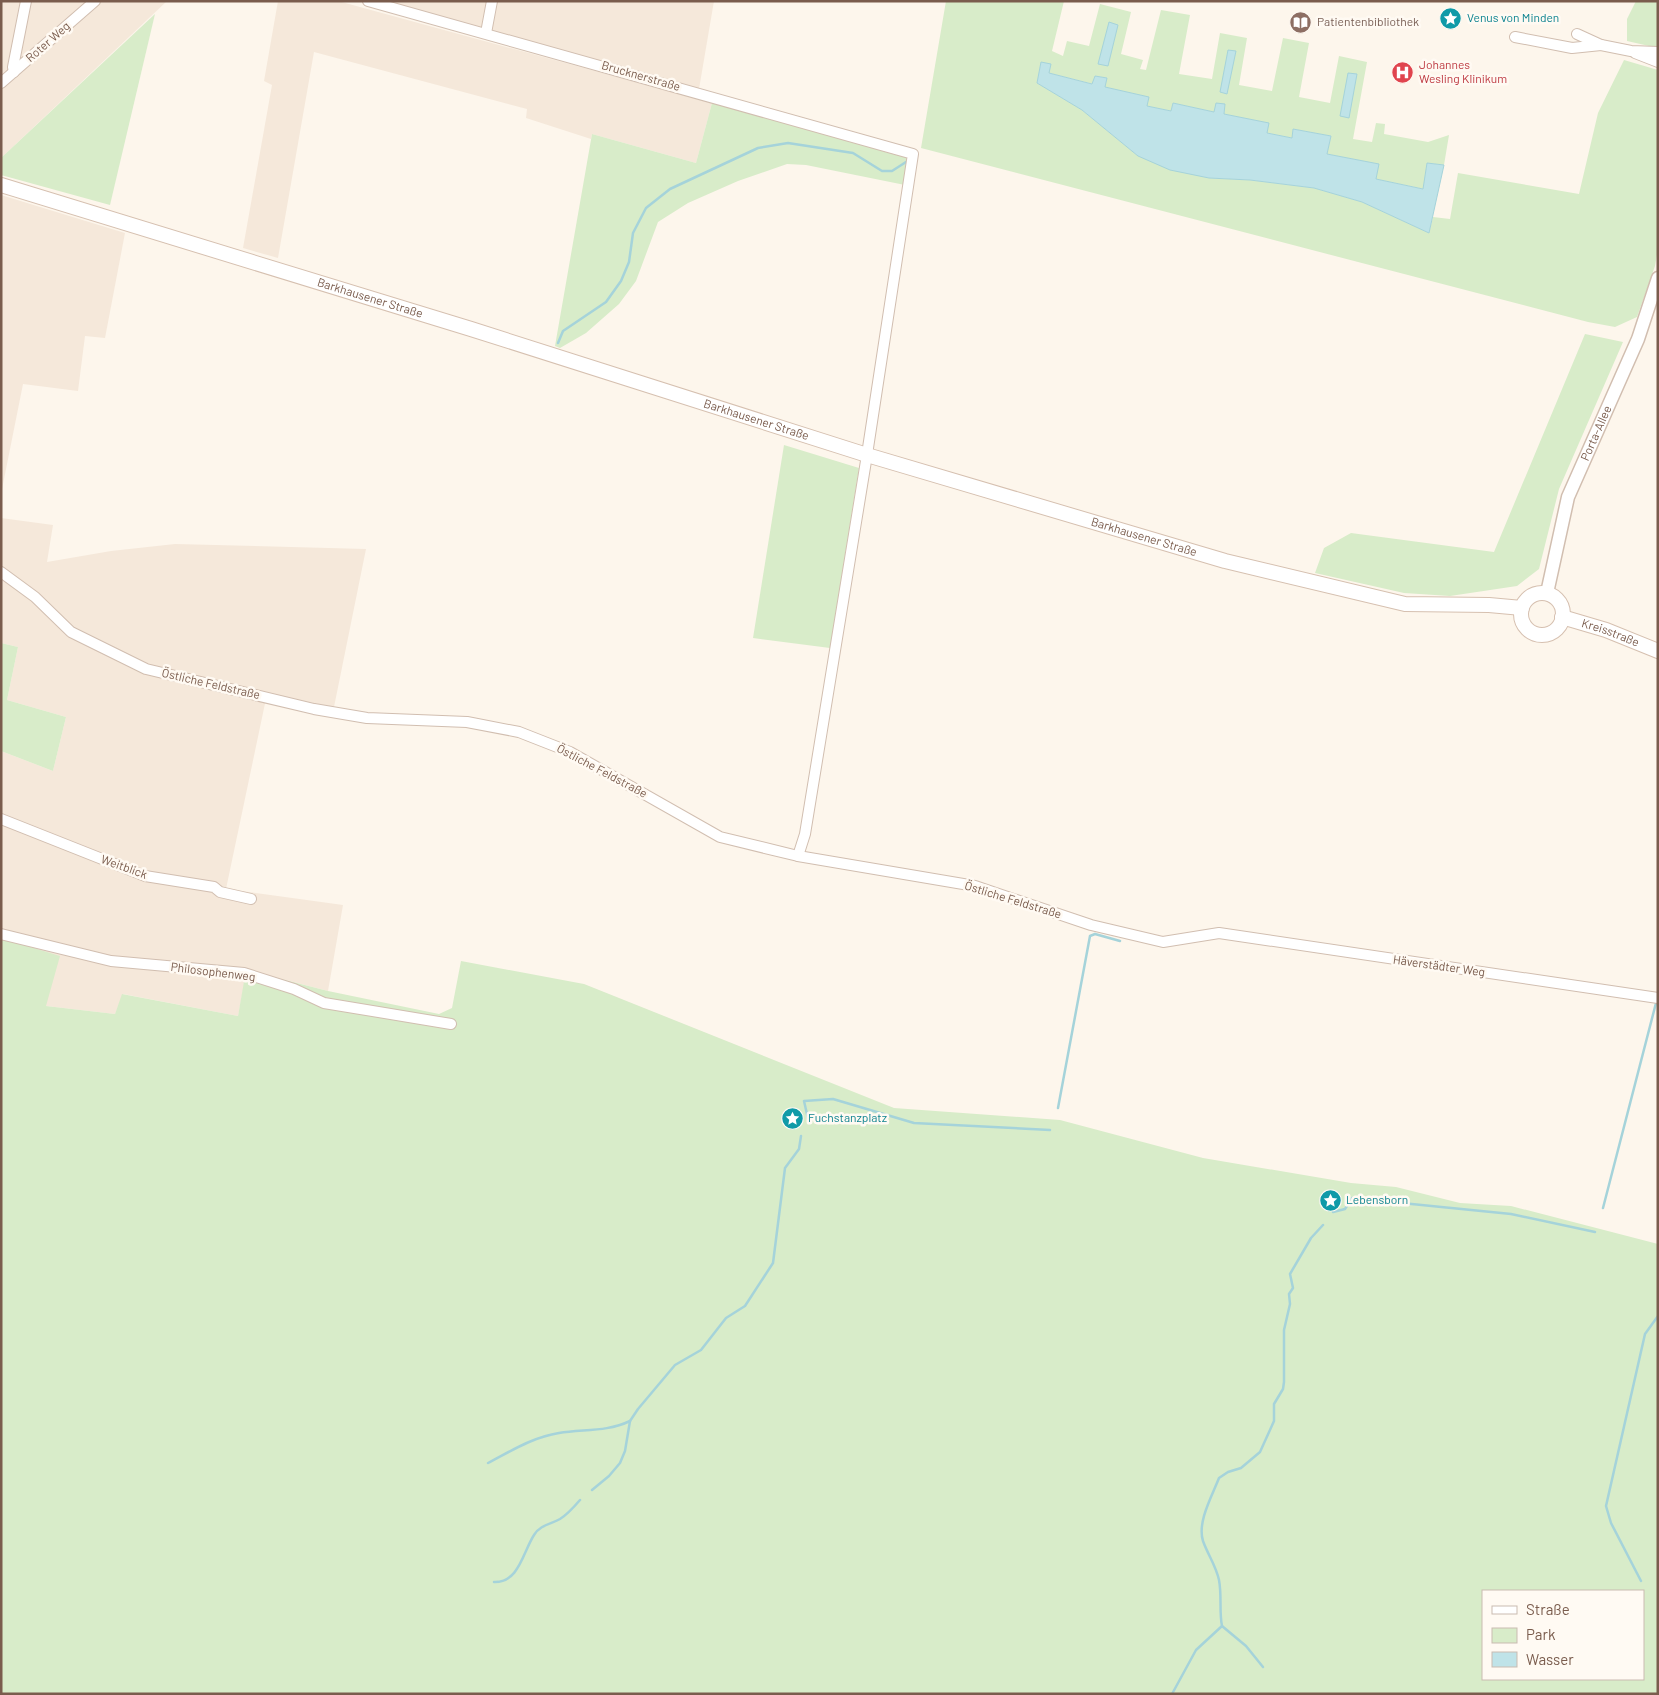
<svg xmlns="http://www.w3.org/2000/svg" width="1659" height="1695" font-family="Barlow,sans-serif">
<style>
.residential{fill:#f5e8da}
.green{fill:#d8ecc9;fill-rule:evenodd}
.water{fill:#bfe3e8;stroke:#a5d3da}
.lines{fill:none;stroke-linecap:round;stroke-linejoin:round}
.stream{stroke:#a5d3da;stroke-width:2.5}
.minor-casing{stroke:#d1beb0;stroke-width:12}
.tertiary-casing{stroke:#d1beb0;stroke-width:15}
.secondary-casing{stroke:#d6c0b0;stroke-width:16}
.minor{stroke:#fff;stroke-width:10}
.tertiary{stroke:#fff;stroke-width:12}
.secondary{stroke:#fff;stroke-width:14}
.labels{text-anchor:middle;stroke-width:5;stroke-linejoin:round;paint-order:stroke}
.culture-label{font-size:12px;fill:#0d838f;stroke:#fffaf3;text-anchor:start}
.education-label{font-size:12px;fill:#785e54;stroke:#fffaf3;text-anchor:start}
.street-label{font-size:12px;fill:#7a5c4d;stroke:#fffaf3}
.health-label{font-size:12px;fill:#be3a42;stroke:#fffaf3;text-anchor:start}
</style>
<rect width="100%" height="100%" fill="#fdf6ec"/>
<g class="residential">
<path d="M 1,1 L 167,1 L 1,158 Z"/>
<path d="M 278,1 L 338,1 L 712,103 L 696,163 L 592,134 L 591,139 L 526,118 L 527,109 L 314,52 L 278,258 L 243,248 L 272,85 L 264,81 Z"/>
<path d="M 385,1 L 714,1 L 699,89 Z"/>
<path d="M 1,195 L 125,233 L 105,338 L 85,336 L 78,391 L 23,384 L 1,494 Z"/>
<path d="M 1,518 L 53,525 L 47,562 L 111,551 L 175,544 L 366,549 L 334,707 L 267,694 L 226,889 L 343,905 L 328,991 L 247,970 L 238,1016 L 123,994 L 115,1014 L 46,1006 L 1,938 L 1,751 L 53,771 L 66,717 L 7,700 L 18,647 L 1,643 Z"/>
</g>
<g class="green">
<path d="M 946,1 L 1064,1 L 1052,51 L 1063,56 L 1067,41 L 1089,46 L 1100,4 L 1131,12 L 1121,54 L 1143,60 L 1140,69 L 1146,70 L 1161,10 L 1190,15 L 1179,74 L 1212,79 L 1220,33 L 1247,38 L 1239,85 L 1272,91 L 1283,38 L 1309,43 L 1299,97 L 1330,103 L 1339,56 L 1367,62 L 1353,139 L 1372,142 L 1376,123 L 1385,124 L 1384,134 L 1428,142 L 1449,135 L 1444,165 L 1427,163 L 1424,189 L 1376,179 L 1378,164 L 1327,154 L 1331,136 L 1293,129 L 1292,138 L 1267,133 L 1268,123 L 1224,114 L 1225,105 L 1214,112 L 1173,103 L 1171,111 L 1147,106 L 1148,97 L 1104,87 L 1107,78 L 1095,76 L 1093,84 L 1049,73 L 1041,63 L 1037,83 L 1082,110 L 1138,156 L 1209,178 L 1250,180 L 1314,188 L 1362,202 L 1429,233 L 1433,217 L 1450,219 L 1458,173 L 1579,194 L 1598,113 L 1624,60 L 1658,70 L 1658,249 L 1655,266 L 1637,317 L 1615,327 L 1588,322 L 921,148 Z"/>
<path d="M 1636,1 L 1658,1 L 1658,48 L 1627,41 L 1627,19 Z"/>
<path d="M 155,14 L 110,205 L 1,175 L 1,158 Z"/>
<path d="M 712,103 L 906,156 L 909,161 L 905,185 L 806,165 L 787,164 L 738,181 L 688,203 L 658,222 L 636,281 L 619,304 L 586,333 L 560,348 L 555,346 L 592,134 L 696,163 Z"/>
<path d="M 1585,334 L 1623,342 L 1559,489 L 1539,569 L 1517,586 L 1450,596 L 1404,593 L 1315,573 L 1324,548 L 1351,533 L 1494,552 Z"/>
<path d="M 784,445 L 859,468 L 830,648 L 753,638 Z"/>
<path d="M 1,643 L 18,647 L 7,700 L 66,717 L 53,771 L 1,751 Z"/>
<path d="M 1,938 L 60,956 L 46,1006 L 115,1014 L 122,994 L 238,1016 L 246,970 L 328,991 L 439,1014 L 452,1008 L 461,961 L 584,984 L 894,1108 L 1060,1120 L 1203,1158 L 1351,1183 L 1396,1187 L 1460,1203 L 1511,1206 L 1658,1244 L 1658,1694 L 1,1694 ZM 1483,1591 L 1643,1591 L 1643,1679 L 1483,1679 Z"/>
</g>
<g class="water">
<path d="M 1109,22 L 1118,25 L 1108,66 L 1098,64 Z"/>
<path d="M 1228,50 L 1236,51 L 1227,94 L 1220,92 Z"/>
<path d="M 1041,62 L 1051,64 L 1049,73 L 1092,84 L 1095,76 L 1107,78 L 1105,87 L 1149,97 L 1147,106 L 1171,111 L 1173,103 L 1214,112 L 1216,103 L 1225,104 L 1224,114 L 1269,123 L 1267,133 L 1292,138 L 1293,129 L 1331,136 L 1327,154 L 1379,164 L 1376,179 L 1423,189 L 1427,163 L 1444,165 L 1429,233 L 1362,202 L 1314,188 L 1250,180 L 1209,178 L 1170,170 L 1138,156 L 1082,110 L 1037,83 Z"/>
<path d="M 1348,73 L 1357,74 L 1349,118 L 1340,116 Z"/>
</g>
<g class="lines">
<g class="stream">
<path d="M 558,343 L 563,331 L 606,302 L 621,281 L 629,262 L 633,233 L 646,208 L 670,189 L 758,148 L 788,143 L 853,153 L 882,171 L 892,171 L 906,162"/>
<path d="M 1058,1108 L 1090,936 L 1095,934 L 1120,941"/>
<path d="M 809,1123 L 804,1101 L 833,1099 L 914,1123 L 1050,1130"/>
<path d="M 1603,1208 L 1656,1003 L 1658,1003"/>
<path d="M 1333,1212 L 1345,1209 L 1352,1198 L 1511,1214 L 1595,1232"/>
<path d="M 488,1463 C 511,1451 533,1437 559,1433 C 584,1429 607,1432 630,1421"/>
<path d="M 592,1490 L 609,1476 L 620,1463 L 625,1451 L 630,1421 L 638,1409 L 675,1365 L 701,1350 L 726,1318 L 745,1306 L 773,1263 L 785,1168 L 799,1149 L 801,1136"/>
<path d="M 1641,1581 L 1611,1523 L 1606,1506 L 1645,1334 L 1658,1316"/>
<path d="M 494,1582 C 519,1583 523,1552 534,1535 C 540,1525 551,1524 560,1519 C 568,1514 574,1507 580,1500"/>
<path d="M 1222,1626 L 1246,1646 L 1263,1667"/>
<path d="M 1172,1694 L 1196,1650 L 1222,1626 C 1219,1611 1222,1596 1219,1580 C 1216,1566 1208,1555 1203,1541 C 1197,1522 1212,1496 1219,1478 L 1228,1472 L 1241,1468 L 1260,1452 L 1274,1421 L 1274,1404 L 1283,1389 L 1284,1382 L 1284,1330 L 1290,1304 L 1289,1294 L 1293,1288 L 1290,1274 L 1311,1238 L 1323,1225"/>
</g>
<defs>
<g id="minor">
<path d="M 368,1 L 913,154 L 866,461 L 805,834 L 798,856"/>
<path d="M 486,33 L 492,1"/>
<path d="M 1577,34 L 1601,45 L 1631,51 L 1658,52"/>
<path d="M 1515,37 L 1572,48 L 1601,45"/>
<path d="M 1635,53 L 1658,62"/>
<path d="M 14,72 L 13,67 L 26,1"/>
<path d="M 1,83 L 95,1"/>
<path d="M 1,572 L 35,597 L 71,632 L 146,669 L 314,709 L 367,718 L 467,722 L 519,732 L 570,752 L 720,837 L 798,856 L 975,886 L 1091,925 L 1163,942 L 1219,933 L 1658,998"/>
<path d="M 1,819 L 145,876 L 214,887 L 220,892 L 251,899"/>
<path d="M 1,934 L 111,961 L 244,973 L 294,989 L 324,1003 L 451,1024"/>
</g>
<g id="tertiary">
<path id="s1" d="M 1547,593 L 1568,497 L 1638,339 L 1658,278"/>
</g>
<g id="secondary">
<path id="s2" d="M 1,185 L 471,329 L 867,455 L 1225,561 L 1405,604 L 1489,605 L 1522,608"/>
<circle cx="1542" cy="614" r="21"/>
<path id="s3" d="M 1562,617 L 1606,630 L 1658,651"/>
</g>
</defs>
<use href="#minor" class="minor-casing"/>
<use href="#tertiary" class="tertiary-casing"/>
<use href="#secondary" class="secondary-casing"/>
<use href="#minor" class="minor"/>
<use href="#tertiary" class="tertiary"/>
<use href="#secondary" class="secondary"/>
</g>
<defs>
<symbol id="sight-disc" viewBox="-11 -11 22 22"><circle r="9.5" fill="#0f9aa8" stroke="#fffaf3"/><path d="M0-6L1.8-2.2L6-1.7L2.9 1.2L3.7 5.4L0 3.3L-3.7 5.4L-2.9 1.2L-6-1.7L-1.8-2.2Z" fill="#fff"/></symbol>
<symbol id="library-disc" viewBox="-11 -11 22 22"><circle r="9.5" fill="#8d6e63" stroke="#fffaf3"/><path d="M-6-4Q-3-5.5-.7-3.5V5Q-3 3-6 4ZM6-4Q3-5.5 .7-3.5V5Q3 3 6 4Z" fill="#fff"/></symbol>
<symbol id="hospital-disc" viewBox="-11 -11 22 22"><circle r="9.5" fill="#e0444e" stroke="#fffaf3"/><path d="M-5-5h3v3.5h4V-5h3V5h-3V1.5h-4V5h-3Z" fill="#fff"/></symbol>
</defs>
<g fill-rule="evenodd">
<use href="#sight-disc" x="1438" y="6" width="25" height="25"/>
<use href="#library-disc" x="1288" y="10" width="25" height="25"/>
<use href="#hospital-disc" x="1390" y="60" width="25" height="25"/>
<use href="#sight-disc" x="780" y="1106" width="25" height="25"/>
<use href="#sight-disc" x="1318" y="1188" width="25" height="25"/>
</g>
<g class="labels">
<g class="culture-label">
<text x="1467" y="22">Venus von Minden</text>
<text x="808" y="1122">Fuchstanzplatz</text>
<text x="1346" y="1204">Lebensborn</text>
</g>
<g class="education-label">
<text x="1317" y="26">Patientenbibliothek</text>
</g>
<g class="street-label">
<text transform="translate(48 42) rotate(-41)" y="4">Roter Weg</text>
<text transform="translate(641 76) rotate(16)" y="4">Brucknerstraße</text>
<text dy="4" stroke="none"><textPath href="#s2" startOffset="386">Barkhausener Straße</textPath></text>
<text dy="4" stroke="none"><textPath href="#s2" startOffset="791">Barkhausener Straße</textPath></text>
<text dy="4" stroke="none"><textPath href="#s1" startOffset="168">Porta-Allee</textPath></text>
<text dy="4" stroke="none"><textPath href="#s2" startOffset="1196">Barkhausener Straße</textPath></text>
<text dy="4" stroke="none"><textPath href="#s3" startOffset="51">Kreisstraße</textPath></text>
<text transform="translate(211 684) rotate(13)" y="4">Östliche Feldstraße</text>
<text transform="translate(602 771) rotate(28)" y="4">Östliche Feldstraße</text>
<text transform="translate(124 867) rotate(20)" y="4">Weitblick</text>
<text transform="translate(1013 900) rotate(17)" y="4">Östliche Feldstraße</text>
<text transform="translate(1439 966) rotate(8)" y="4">Häverstädter Weg</text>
<text transform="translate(213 972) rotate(7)" y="4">Philosophenweg</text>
</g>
<g class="health-label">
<text x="1419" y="69">Johannes<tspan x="1419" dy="14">Wesling Klinikum</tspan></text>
</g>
</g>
<rect width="1659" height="1695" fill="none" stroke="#7a5c4d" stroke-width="5"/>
<rect x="1482" y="1590" width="162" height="90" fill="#fffaf3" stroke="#cabbb1"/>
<rect x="1492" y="1606" width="25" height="8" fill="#ffffff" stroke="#cabbb1"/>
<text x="1526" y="1615" font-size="15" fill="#7a5c4d">Straße</text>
<rect x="1492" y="1628" width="25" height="15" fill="#d8ecc9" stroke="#cabbb1"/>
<text x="1526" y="1640" font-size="15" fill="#7a5c4d">Park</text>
<rect x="1492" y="1652" width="25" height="15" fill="#bfe3e8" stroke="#cabbb1"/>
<text x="1526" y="1665" font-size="15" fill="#7a5c4d">Wasser</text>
</svg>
